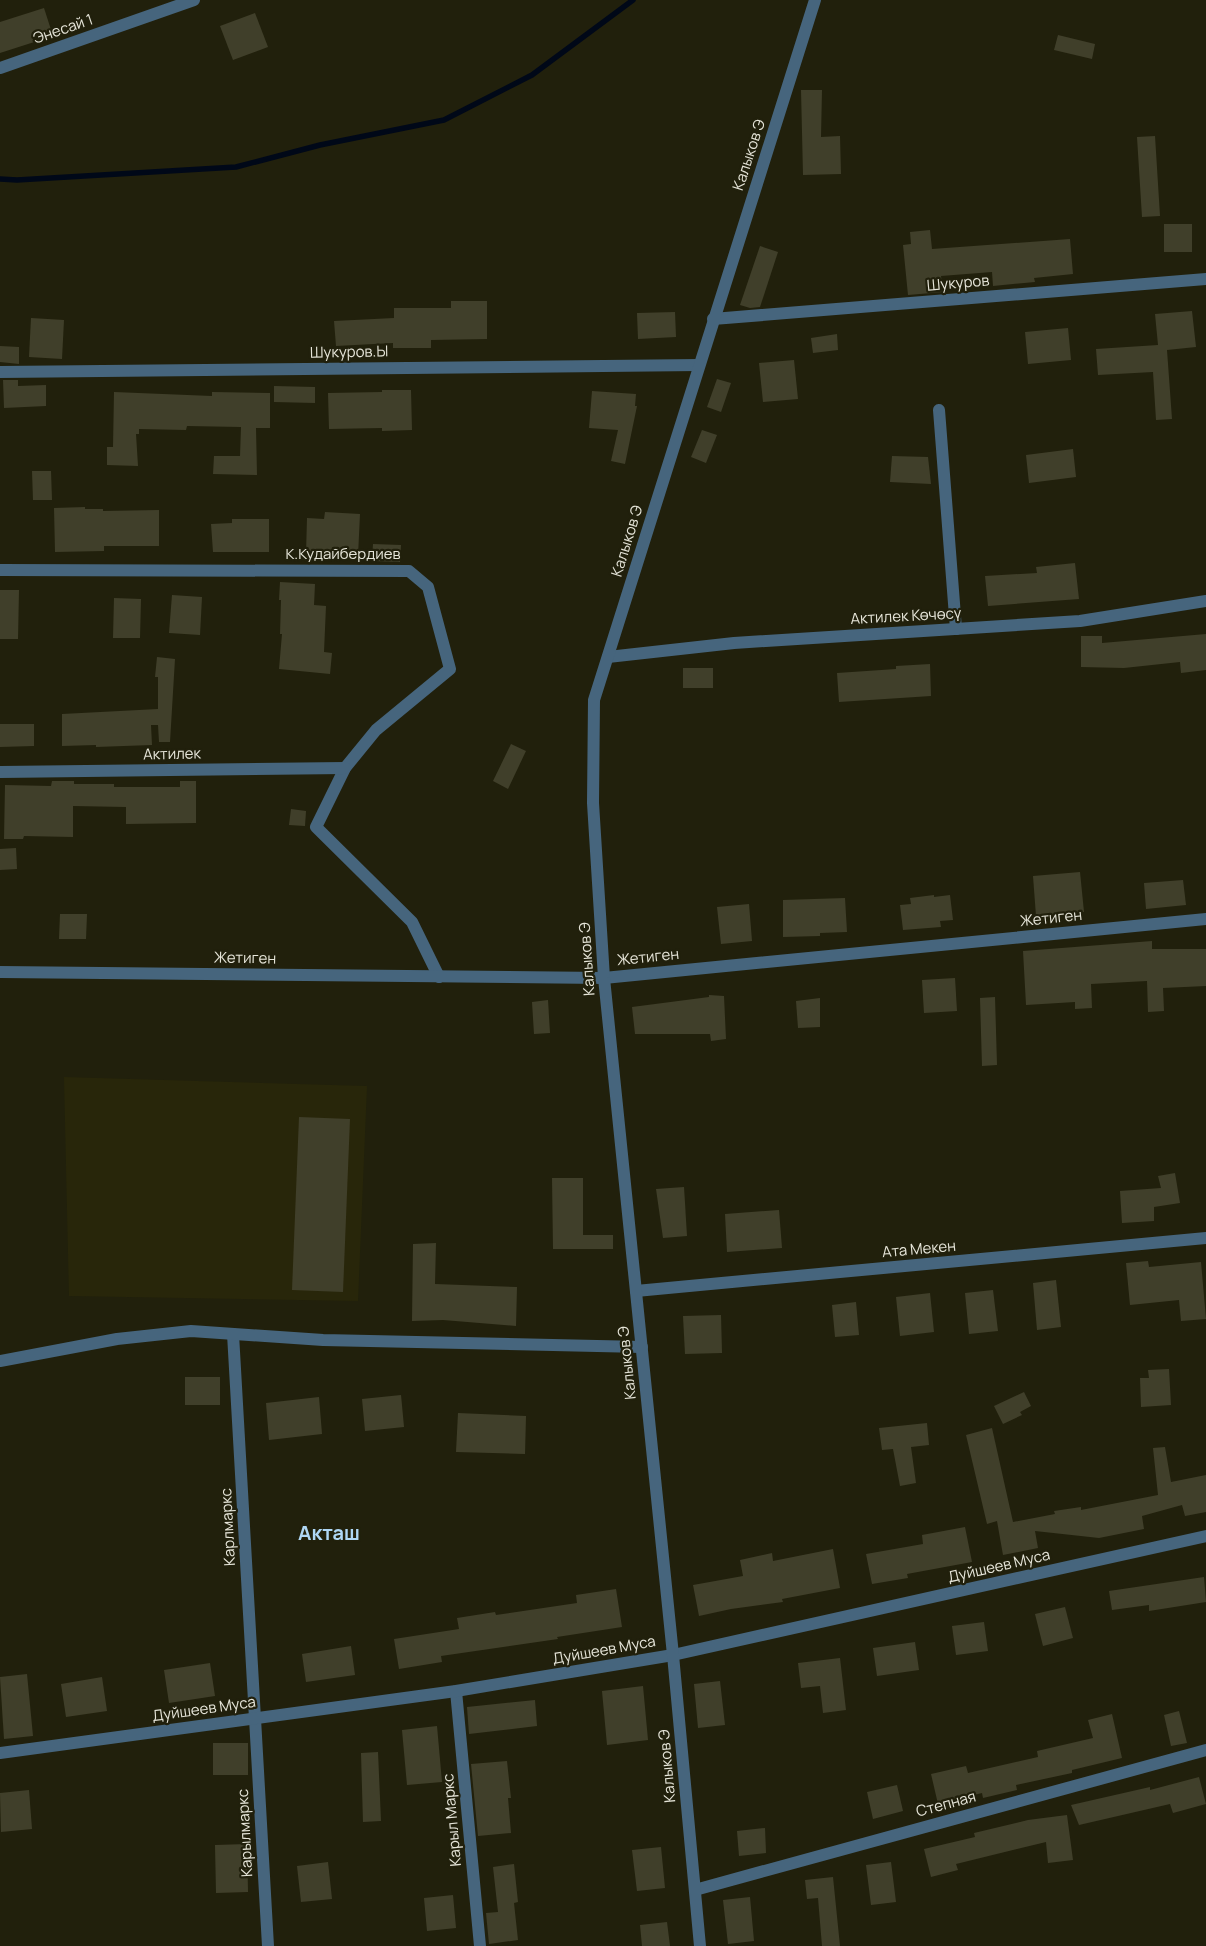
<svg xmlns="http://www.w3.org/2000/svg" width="1206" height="1946" font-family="Manrope,sans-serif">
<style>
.built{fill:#28260a}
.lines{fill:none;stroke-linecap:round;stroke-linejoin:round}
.stream{stroke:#000818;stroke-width:5.5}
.building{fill:#403f2a}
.minor{stroke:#46657d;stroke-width:12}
.labels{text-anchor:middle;stroke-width:4.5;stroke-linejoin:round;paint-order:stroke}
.street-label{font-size:15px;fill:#e6e5d9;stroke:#21200c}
.district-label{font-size:20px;font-weight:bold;fill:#afd7f5;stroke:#21200c}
</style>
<rect width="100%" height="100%" fill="#21200c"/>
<path class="built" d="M 64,1077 L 367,1086 L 358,1301 L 69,1296 Z"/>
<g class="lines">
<path class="stream" d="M 0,179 L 17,180 L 236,167 L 320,145 L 444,120 L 532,75 L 633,0"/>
</g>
<g class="building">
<path d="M 44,8 L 53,36 L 0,53 L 0,22 Z"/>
<path d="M 255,13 L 268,47 L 233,60 L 220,26 Z"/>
<path d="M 1058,35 L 1095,44 L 1092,59 L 1054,50 Z"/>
<path d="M 801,90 L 822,90 L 821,137 L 840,136 L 841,174 L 803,175 Z"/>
<path d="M 1155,136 L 1160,216 L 1142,217 L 1137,137 Z"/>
<rect x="1164" y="224" width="28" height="28"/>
<path d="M 930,230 L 932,249 L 1070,239 L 1073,274 L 1034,278 L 1035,282 L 993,286 L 992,272 L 941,276 L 943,292 L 908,295 L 903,245 L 911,244 L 910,232 Z"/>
<path d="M 760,246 L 778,252 L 760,307 L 750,308 L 740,305 Z"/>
<path d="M 451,301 L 487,301 L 487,339 L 431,340 L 431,348 L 393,348 L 393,343 L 336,346 L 334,321 L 394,318 L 394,308 L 451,308 Z"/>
<path d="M 1192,311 L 1196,347 L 1167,350 L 1172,419 L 1156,420 L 1153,372 L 1098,375 L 1096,349 L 1158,345 L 1155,314 Z"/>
<path d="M 675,312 L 676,337 L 638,339 L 637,313 Z"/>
<path d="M 31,318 L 64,320 L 62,359 L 29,357 Z"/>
<path d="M 1068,328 L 1071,360 L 1028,364 L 1025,332 Z"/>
<path d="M 837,334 L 838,350 L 813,353 L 811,338 Z"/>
<path d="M 0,346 L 19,347 L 19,364 L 0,362 Z"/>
<path d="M 794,360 L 798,399 L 763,402 L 759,363 Z"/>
<path d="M 717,379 L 731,383 L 721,412 L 707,407 Z"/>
<path d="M 3,380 L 18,380 L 18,386 L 46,385 L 46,406 L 4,408 Z"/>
<path d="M 274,386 L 315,387 L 315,403 L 274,402 Z"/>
<path d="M 382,390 L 411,390 L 412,430 L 382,431 L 382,428 L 329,429 L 328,393 L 382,392 Z"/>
<path d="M 592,391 L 636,394 L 635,406 L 637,406 L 625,464 L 611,461 L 618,430 L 589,428 Z"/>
<path d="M 114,392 L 212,396 L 212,392 L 270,393 L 270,428 L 256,428 L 257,475 L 213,474 L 214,456 L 240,456 L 241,427 L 187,426 L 186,430 L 139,429 L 139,434 L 136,434 L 138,466 L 107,465 L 107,447 L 113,447 Z"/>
<path d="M 702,430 L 717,435 L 706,463 L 691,457 Z"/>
<path d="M 1073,449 L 1076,477 L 1029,483 L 1026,455 Z"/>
<path d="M 892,456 L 928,457 L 931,484 L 890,482 Z"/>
<path d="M 32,471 L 51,471 L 52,500 L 33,500 Z"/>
<path d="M 85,507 L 85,509 L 103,509 L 103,511 L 159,510 L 159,546 L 104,546 L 104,551 L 55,552 L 54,508 Z"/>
<path d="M 325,512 L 360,514 L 358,556 L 306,554 L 307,518 L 324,519 Z"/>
<path d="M 232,519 L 269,519 L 269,552 L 213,552 L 211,524 L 232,523 Z"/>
<path d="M 373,544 L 401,545 L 400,562 L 372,561 Z"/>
<path d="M 1075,563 L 1079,599 L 988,606 L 985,576 L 1037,573 L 1036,567 Z"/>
<path d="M 280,582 L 315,584 L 314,605 L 326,606 L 324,652 L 332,653 L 330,674 L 279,669 L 282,634 L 280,634 L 281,600 L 279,600 Z"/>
<path d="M 0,590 L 19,590 L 18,639 L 0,639 Z"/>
<path d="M 172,595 L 202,597 L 200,635 L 169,633 Z"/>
<path d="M 114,598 L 141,599 L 140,638 L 113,638 Z"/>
<path d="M 1206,634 L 1206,670 L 1181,673 L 1180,662 L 1124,668 L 1081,667 L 1081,636 L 1102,636 L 1102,643 Z"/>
<path d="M 157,657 L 175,659 L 170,742 L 159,742 L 158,725 L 151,725 L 152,745 L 96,747 L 96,745 L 62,746 L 62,714 L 158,709 L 158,677 L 155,677 Z"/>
<path d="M 930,664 L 931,696 L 839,702 L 837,673 L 896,669 L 896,666 Z"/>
<rect x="683" y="668" width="30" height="20"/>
<path d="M 0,724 L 34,724 L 34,746 L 0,747 Z"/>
<path d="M 511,744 L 526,751 L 508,789 L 493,781 Z"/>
<path d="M 52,781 L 74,781 L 74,784 L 114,784 L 114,787 L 180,787 L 180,781 L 196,781 L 196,823 L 126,824 L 126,807 L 73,806 L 73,837 L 24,836 L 23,839 L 4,839 L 5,785 L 51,786 Z"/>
<path d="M 291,809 L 306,811 L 305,826 L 289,825 Z"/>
<path d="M 16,848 L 17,869 L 0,870 L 0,849 Z"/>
<path d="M 1080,872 L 1084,912 L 1036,916 L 1033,876 Z"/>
<path d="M 1183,880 L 1186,905 L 1146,909 L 1144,883 Z"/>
<path d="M 934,895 L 934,897 L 950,895 L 953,920 L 940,921 L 941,927 L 903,930 L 900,905 L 911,904 L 910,898 Z"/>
<path d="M 845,898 L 847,932 L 820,933 L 820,936 L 783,937 L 783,900 Z"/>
<path d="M 749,904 L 752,941 L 721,944 L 717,907 Z"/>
<path d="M 60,914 L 87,914 L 86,939 L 59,939 Z"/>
<path d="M 1152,941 L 1152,949 L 1206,949 L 1206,986 L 1163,988 L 1164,1011 L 1148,1012 L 1147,981 L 1091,984 L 1092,1008 L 1075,1009 L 1075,1002 L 1026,1005 L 1023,951 Z"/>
<path d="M 955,978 L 957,1011 L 924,1013 L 922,980 Z"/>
<path d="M 709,995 L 724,996 L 726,1039 L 711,1041 L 710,1034 L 635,1034 L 632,1007 L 709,997 Z"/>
<path d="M 995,997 L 997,1065 L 982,1066 L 980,998 Z"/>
<path d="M 820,998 L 820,1027 L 798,1028 L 796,1001 Z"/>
<path d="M 548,1000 L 550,1033 L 534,1034 L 532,1002 Z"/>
<path d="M 299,1117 L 350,1119 L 343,1292 L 292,1290 Z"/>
<path d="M 1175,1173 L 1180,1203 L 1154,1207 L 1154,1221 L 1122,1223 L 1120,1191 L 1161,1188 L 1158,1176 Z"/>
<path d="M 552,1178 L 583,1178 L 583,1235 L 613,1235 L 613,1249 L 553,1249 Z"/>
<path d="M 684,1187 L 687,1236 L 663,1238 L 656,1189 Z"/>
<path d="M 779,1210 L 782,1248 L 727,1252 L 725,1214 Z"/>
<path d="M 436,1243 L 435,1284 L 517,1287 L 516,1326 L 443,1320 L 412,1321 L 413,1244 Z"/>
<path d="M 1148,1261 L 1149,1267 L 1201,1262 L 1206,1319 L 1181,1321 L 1179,1300 L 1130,1305 L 1126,1263 Z"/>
<path d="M 1056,1280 L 1061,1327 L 1037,1330 L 1033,1283 Z"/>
<path d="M 993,1290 L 998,1331 L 969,1334 L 965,1293 Z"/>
<path d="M 930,1293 L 934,1332 L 900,1336 L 896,1297 Z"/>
<path d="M 856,1302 L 859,1335 L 835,1337 L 832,1305 Z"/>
<path d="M 721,1315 L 722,1353 L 685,1354 L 683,1316 Z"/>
<path d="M 1169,1369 L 1171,1405 L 1141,1407 L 1140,1378 L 1149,1378 L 1148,1370 Z"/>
<rect x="185" y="1377" width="35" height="28"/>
<path d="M 1024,1392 L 1031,1406 L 1020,1412 L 1022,1415 L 1003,1424 L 994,1406 Z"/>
<path d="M 401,1395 L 404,1427 L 365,1431 L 362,1399 Z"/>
<path d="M 319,1397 L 322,1434 L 269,1440 L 266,1403 Z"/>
<path d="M 458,1413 L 526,1416 L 525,1454 L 456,1452 Z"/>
<path d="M 927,1423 L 929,1445 L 911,1447 L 916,1483 L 900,1486 L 893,1449 L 882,1450 L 879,1428 Z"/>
<path d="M 992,1428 L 1013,1522 L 1055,1514 L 1054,1511 L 1081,1507 L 1081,1510 L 1158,1495 L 1153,1448 L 1165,1447 L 1171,1482 L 1206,1475 L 1206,1512 L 1185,1516 L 1182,1505 L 1142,1516 L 1144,1529 L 1099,1538 L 1035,1531 L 1038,1548 L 1003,1555 L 997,1521 L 987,1524 L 966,1435 Z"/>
<path d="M 965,1527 L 972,1562 L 907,1574 L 908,1578 L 872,1584 L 866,1554 L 923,1544 L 922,1535 Z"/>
<path d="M 833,1549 L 840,1588 L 782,1599 L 783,1602 L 731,1609 L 699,1616 L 693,1585 L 743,1576 L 740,1560 L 772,1553 L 773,1561 Z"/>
<path d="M 1204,1577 L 1206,1602 L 1149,1611 L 1149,1605 L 1112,1610 L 1109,1591 Z"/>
<path d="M 616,1589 L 622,1627 L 557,1637 L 558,1639 L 441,1656 L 442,1662 L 399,1669 L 394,1639 L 459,1629 L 457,1618 L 495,1612 L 496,1615 L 577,1603 L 576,1595 Z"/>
<path d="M 1065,1607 L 1073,1638 L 1043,1646 L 1035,1614 Z"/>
<path d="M 984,1622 L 988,1651 L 956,1655 L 952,1626 Z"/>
<path d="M 915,1642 L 919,1670 L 877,1676 L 873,1648 Z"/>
<path d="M 351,1646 L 355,1675 L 306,1682 L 302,1654 Z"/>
<path d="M 840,1658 L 846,1710 L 823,1713 L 820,1686 L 801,1688 L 798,1663 Z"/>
<path d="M 210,1663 L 215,1696 L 169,1703 L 164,1670 Z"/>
<path d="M 27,1674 L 33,1736 L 4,1739 L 0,1677 Z"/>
<path d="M 102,1677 L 107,1711 L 66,1717 L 61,1684 Z"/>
<path d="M 720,1681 L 725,1725 L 698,1728 L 694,1684 Z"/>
<path d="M 643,1686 L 648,1740 L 607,1745 L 602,1691 Z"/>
<path d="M 535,1700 L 537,1726 L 469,1734 L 467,1707 Z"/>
<path d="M 1179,1711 L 1187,1743 L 1171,1746 L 1164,1715 Z"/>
<path d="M 1112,1714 L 1122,1758 L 1072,1770 L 1072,1773 L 1016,1785 L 1017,1790 L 983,1798 L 982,1793 L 938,1804 L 931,1774 L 966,1766 L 968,1773 L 1038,1757 L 1037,1751 L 1093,1738 L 1088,1720 Z"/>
<path d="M 437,1726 L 442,1782 L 407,1785 L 402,1730 Z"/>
<rect x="213" y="1743" width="35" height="32"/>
<path d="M 378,1752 L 381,1821 L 363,1822 L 361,1753 Z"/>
<path d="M 507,1761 L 511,1798 L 508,1798 L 511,1833 L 478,1836 L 471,1764 Z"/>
<path d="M 1199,1777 L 1206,1804 L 1173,1813 L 1170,1804 L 1079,1825 L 1071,1805 L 1150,1787 L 1150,1790 Z"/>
<path d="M 897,1785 L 903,1811 L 873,1819 L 867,1792 Z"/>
<path d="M 29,1790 L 32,1829 L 1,1832 L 0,1793 Z"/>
<path d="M 1067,1815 L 1073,1860 L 1048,1863 L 1046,1842 L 956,1864 L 958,1870 L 931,1877 L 924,1849 L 975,1837 L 974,1833 L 1028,1820 Z"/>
<path d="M 765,1828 L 766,1853 L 739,1856 L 737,1831 Z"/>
<path d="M 247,1844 L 248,1892 L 216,1893 L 215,1845 Z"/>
<path d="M 661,1847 L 665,1888 L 637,1891 L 632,1850 Z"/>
<path d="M 328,1862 L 332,1899 L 301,1902 L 297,1866 Z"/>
<path d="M 891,1862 L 896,1902 L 871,1905 L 866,1865 Z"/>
<path d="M 514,1864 L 518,1902 L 514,1903 L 518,1940 L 489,1944 L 486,1913 L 498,1912 L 493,1867 Z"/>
<path d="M 833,1877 L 840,1946 L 822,1946 L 818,1898 L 807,1899 L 805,1880 Z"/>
<path d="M 453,1895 L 456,1928 L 427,1931 L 424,1898 Z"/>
<path d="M 750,1897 L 754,1941 L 728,1944 L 723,1900 Z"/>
<path d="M 667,1922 L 670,1946 L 642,1946 L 640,1925 Z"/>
</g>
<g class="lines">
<g class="minor">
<path d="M 0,68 L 194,0"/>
<path d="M 713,319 L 1206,279"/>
<path d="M 0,372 L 699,365"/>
<path d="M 939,410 L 956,629"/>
<path d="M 0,570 L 409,571 L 428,587 L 450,669 L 376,730 L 345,768 L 316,827 L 412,922 L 439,977"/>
<path d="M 608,657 L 734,643 L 1080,621 L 1206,601"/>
<path d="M 0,772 L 345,768"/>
<path d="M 0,972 L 604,978 L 1206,919"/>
<path d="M 636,1291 L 1206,1238"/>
<path d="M 233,1334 L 268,1946"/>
<path d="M 0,1361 L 117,1339 L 191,1331 L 323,1340 L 642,1347"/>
<path d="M 456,1691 L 480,1946"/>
<path d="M 0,1753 L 456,1691 L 673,1655 L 1206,1536"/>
<path d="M 695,1890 L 1206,1750"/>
<path d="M 700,1946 L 673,1655 L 604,978 L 593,803 L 594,700 L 815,0"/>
</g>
</g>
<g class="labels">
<g class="street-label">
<text transform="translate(63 29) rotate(-19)" y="5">Энесай 1</text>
<text transform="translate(749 155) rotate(-72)" y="5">Калыков Э</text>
<text transform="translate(958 283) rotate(-5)" y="5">Шукуров</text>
<text transform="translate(349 352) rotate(-1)" y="5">Шукуров.Ы</text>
<text transform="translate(627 541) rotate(-73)" y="5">Калыков Э</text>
<text x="343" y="559">К.Кудайбердиев</text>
<text transform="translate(906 616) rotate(-3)" y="5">Актилек Көчөсү</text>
<text transform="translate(172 754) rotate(-1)" y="5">Актилек</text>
<text transform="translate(1051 918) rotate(-6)" y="5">Жетиген</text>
<text transform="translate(648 957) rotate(-6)" y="5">Жетиген</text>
<text transform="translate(245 958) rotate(1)" y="5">Жетиген</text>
<text transform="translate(587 959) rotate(-94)" y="5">Калыков Э</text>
<text transform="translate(919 1249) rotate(-5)" y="5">Ата Мекен</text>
<text transform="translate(627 1363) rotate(-96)" y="5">Калыков Э</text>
<text transform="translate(228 1527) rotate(-93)" y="5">Карлмаркс</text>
<text transform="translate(999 1566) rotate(-13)" y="5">Дуйшеев Муса</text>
<text transform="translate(604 1650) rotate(-10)" y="5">Дуйшеев Муса</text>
<text transform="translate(204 1709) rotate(-8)" y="5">Дуйшеев Муса</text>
<text transform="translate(667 1766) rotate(-95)" y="5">Калыков Э</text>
<text transform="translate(946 1804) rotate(-15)" y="5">Степная</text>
<text transform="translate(452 1820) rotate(-95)" y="5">Карыл Маркс</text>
<text transform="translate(245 1833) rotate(-93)" y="5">Карылмаркс</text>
</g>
<g class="district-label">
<text x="329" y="1540">Акташ</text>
</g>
</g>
</svg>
